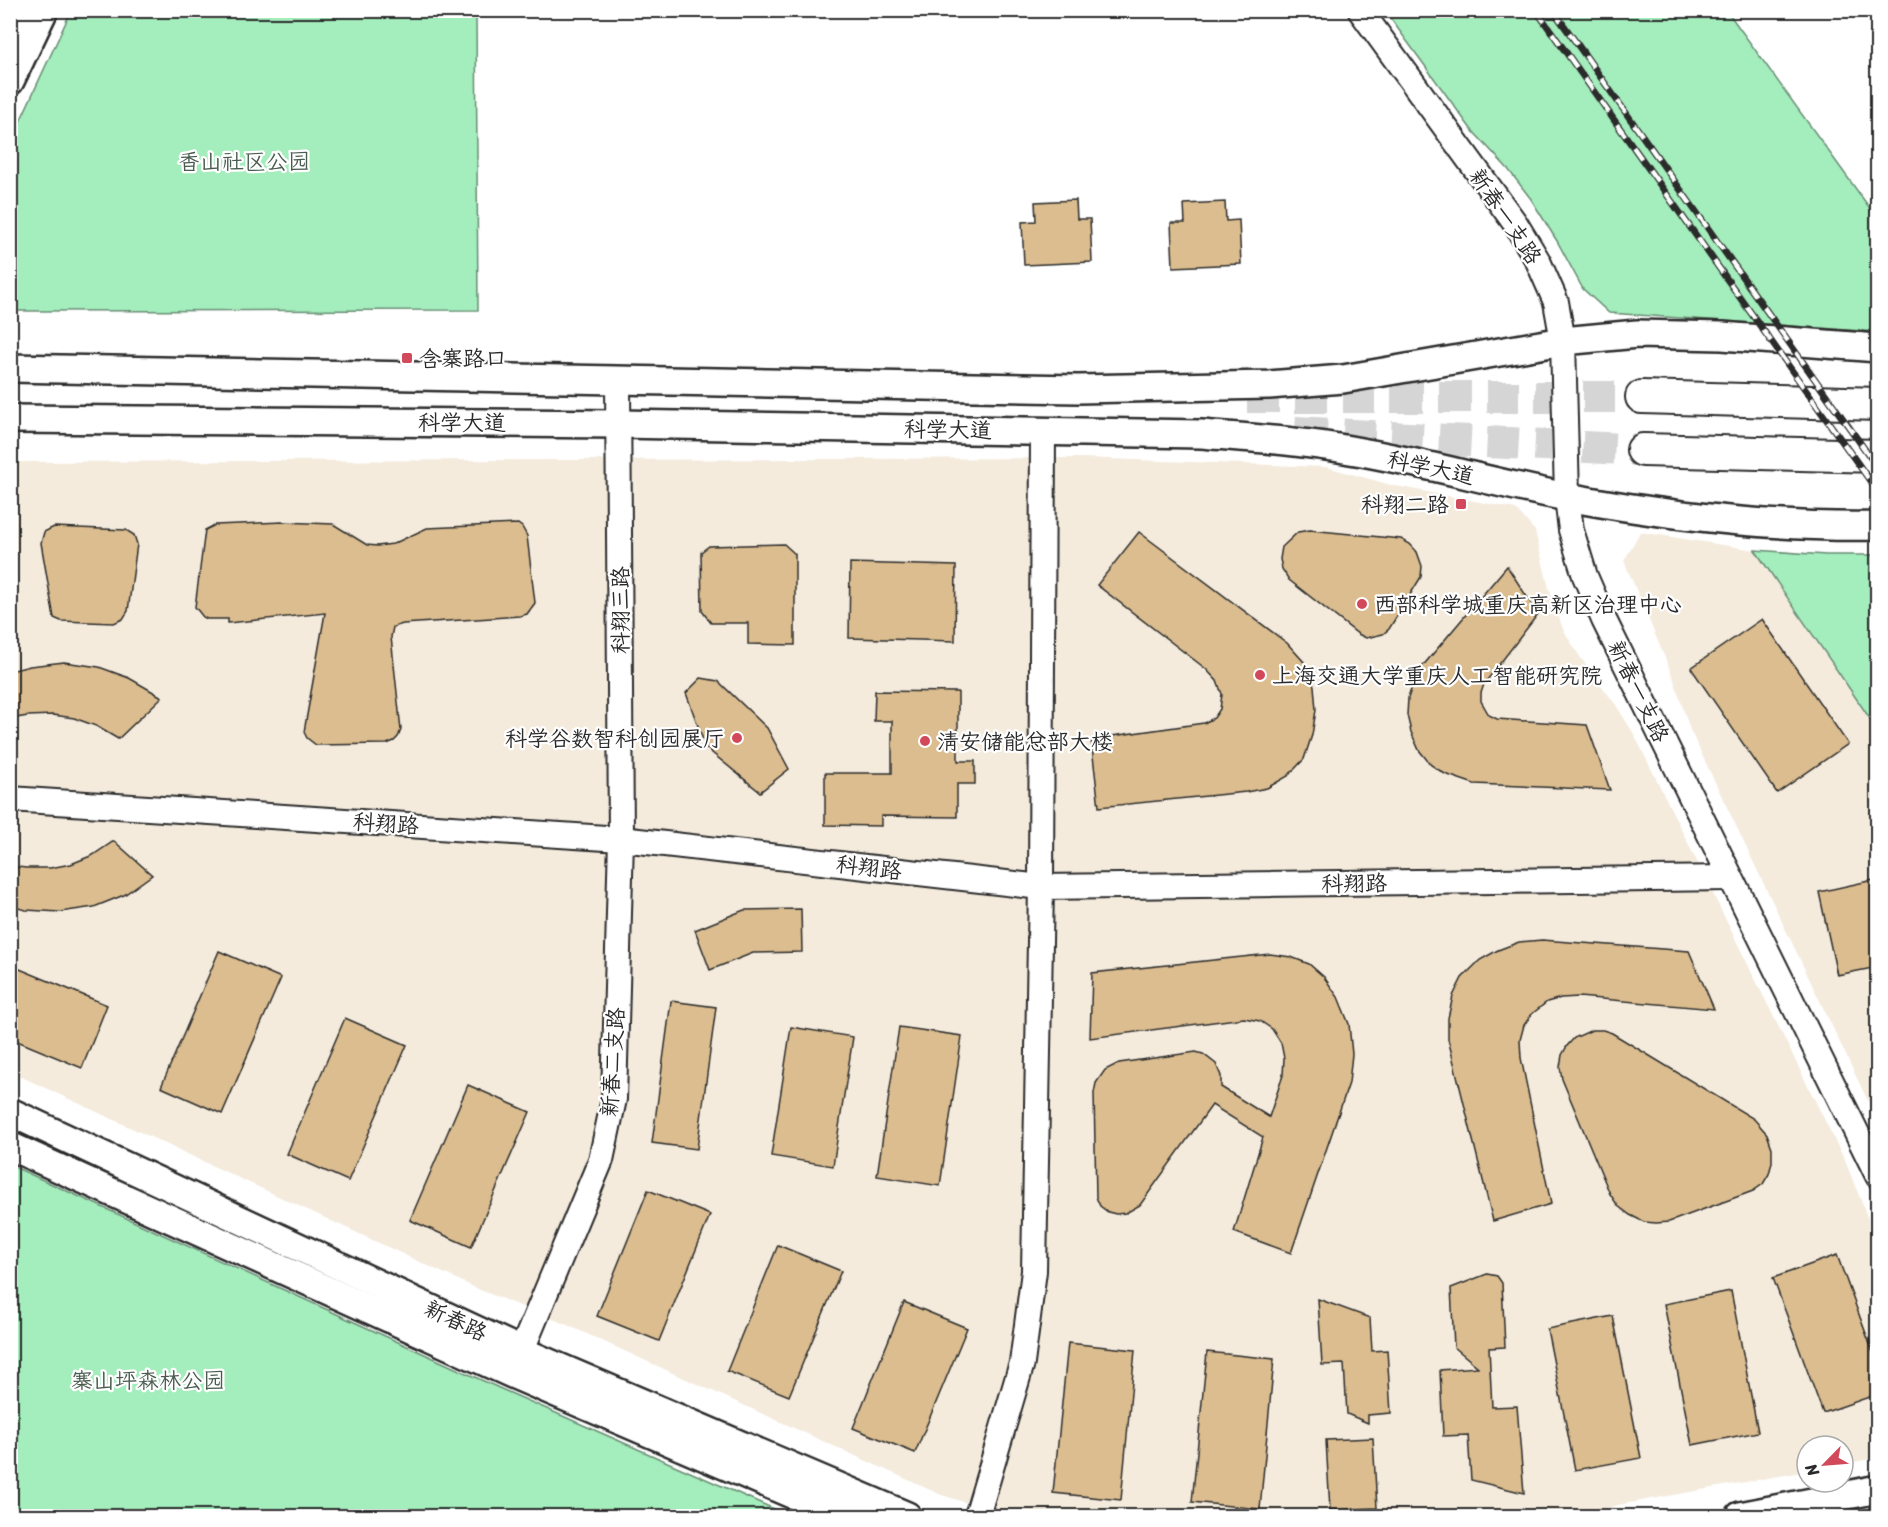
<svg xmlns="http://www.w3.org/2000/svg" width="1888" height="1527" font-family="Sriracha,'LXGW WenKai TC',sans-serif">
<style>
.built{fill:#f4ebdd}
.green{fill:#a4edbc;stroke:#688c74;stroke-width:1.5}
.building{fill:#dbbd8f;stroke:#2b2b2b;stroke-width:1.5}
.lines{fill:none;stroke-linecap:round;stroke-linejoin:round}
.trunk-tunnel{stroke:#d5d5d5;stroke-width:32;stroke-dasharray:32 16;stroke-linecap:butt}
.tertiary-casing{stroke:#2b2b2b;stroke-width:28}
.secondary-casing{stroke:#2b2b2b;stroke-width:32}
.trunk-casing{stroke:#2b2b2b;stroke-width:36}
.tertiary{stroke:#fff;stroke-width:24}
.secondary{stroke:#fff;stroke-width:27}
.trunk{stroke:#fff;stroke-width:32}
.rail-casing{stroke:#2b2b2b;stroke-width:7}
.rail{stroke:#fff;stroke-width:4.5;stroke-dasharray:14;stroke-linecap:butt}
.poi-dot{fill:#d1495b;stroke:#fff;stroke-width:2}
.labels{text-anchor:middle;stroke-width:4.5;stroke-linejoin:round;paint-order:stroke}
.park-label{font-size:22px;fill:#495c4f;stroke:#fff}
.street-label{font-size:22px;fill:#2b2b2b;stroke:#fff}
.poi-label{font-size:22px;fill:#2b2b2b;stroke:#fff;text-anchor:start}
</style>
<rect width="100%" height="100%" fill="#fff"/>
<filter id="ink" filterUnits="userSpaceOnUse"><feTurbulence type="fractalNoise" baseFrequency=".0167" numOctaves="2"/><feDisplacementMap in="SourceGraphic" scale="12" xChannelSelector="R" yChannelSelector="G"/><feConvolveMatrix kernelMatrix="1 2 1 2 8 2 1 2 1" color-interpolation-filters="sRGB"/></filter>
<g filter="url(#ink)">
<g class="built">
<path d="M 1081,458 L 1327,467 L 1391,485 L 1516,509 L 1535,531 L 1549,588 L 1563,629 L 1580,657 L 1616,705 L 1634,734 L 1846,1163 L 1877,1241 L 1877,1458 L 1843,1464 L 1843,1446 L 1807,1446 L 1807,1471 L 1618,1505 L 1582,1516 L 1006,1516 L 939,1494 L 565,1324 L 480,1290 L 11,1072 L 11,462 Z"/>
<path d="M 1640,532 L 1755,550 L 1877,729 L 1877,1120 L 1690,730 L 1673,677 L 1624,561 Z"/>
</g>
<g class="green">
<path d="M 71,11 L 476,11 L 478,310 L 11,311 L 11,141 Z"/>
<path d="M 1385,11 L 1727,11 L 1877,218 L 1877,332 L 1609,313 L 1583,289 L 1557,241 L 1531,199 L 1508,169 L 1471,129 Z"/>
<path d="M 1755,550 L 1826,555 L 1877,555 L 1877,729 Z"/>
<path d="M 10,1165 L 499,1388 L 790,1516 L 11,1516 Z"/>
</g>
<g class="building">
<path d="M 1076,200 L 1077,219 L 1090,219 L 1092,262 L 1024,265 L 1022,222 L 1036,221 L 1035,202 Z"/>
<path d="M 1225,202 L 1226,221 L 1239,220 L 1241,264 L 1173,267 L 1171,223 L 1185,223 L 1184,204 Z"/>
<path d="M 283,522 L 333,524 L 367,545 L 377,546 L 393,544 L 427,528 L 518,524 L 522,527 L 527,536 L 535,603 L 527,614 L 520,616 L 403,624 L 393,627 L 391,637 L 401,730 L 398,737 L 394,741 L 387,744 L 316,745 L 307,738 L 304,732 L 325,613 L 228,623 L 228,619 L 207,619 L 203,617 L 195,607 L 205,530 L 215,525 Z"/>
<path d="M 54,527 L 126,530 L 134,535 L 137,544 L 128,611 L 123,619 L 114,623 L 61,621 L 54,618 L 41,543 L 44,532 Z"/>
<path d="M 1310,530 L 1401,539 L 1410,544 L 1417,552 L 1422,566 L 1421,577 L 1389,629 L 1383,634 L 1366,638 L 1358,634 L 1289,580 L 1282,569 L 1280,559 L 1282,547 L 1298,532 Z"/>
<path d="M 1139,532 L 1287,643 L 1304,662 L 1314,686 L 1316,710 L 1312,735 L 1304,759 L 1288,776 L 1267,788 L 1246,792 L 1099,807 L 1091,739 L 1204,723 L 1214,718 L 1220,709 L 1222,694 L 1217,681 L 1206,669 L 1097,585 Z"/>
<path d="M 784,544 L 795,554 L 795,645 L 748,644 L 748,623 L 711,623 L 702,611 L 701,552 L 709,546 Z"/>
<path d="M 850,563 L 956,566 L 955,641 L 849,638 Z"/>
<path d="M 1507,566 L 1538,614 L 1484,684 L 1481,693 L 1481,701 L 1489,715 L 1497,719 L 1587,725 L 1610,790 L 1474,784 L 1445,774 L 1431,765 L 1419,750 L 1411,732 L 1407,715 L 1408,698 L 1414,681 L 1421,668 Z"/>
<path d="M 1762,619 L 1848,744 L 1777,793 L 1691,668 Z"/>
<path d="M 64,662 L 99,667 L 129,678 L 162,697 L 118,739 L 96,726 L 74,718 L 53,715 L 28,716 L 10,719 L 10,671 L 30,666 Z"/>
<path d="M 701,678 L 718,681 L 767,728 L 789,769 L 760,792 L 706,748 L 686,693 Z"/>
<path d="M 875,691 L 958,692 L 958,761 L 975,761 L 975,784 L 957,784 L 957,817 L 881,816 L 881,826 L 825,825 L 825,773 L 892,773 L 892,721 L 874,721 Z"/>
<path d="M 114,841 L 152,875 L 124,895 L 94,907 L 60,912 L 26,910 L 10,906 L 10,866 L 26,868 L 50,868 L 71,864 L 93,855 Z"/>
<path d="M 1878,879 L 1878,967 L 1837,975 L 1819,892 Z"/>
<path d="M 801,909 L 802,952 L 753,953 L 710,970 L 695,930 L 744,910 Z"/>
<path d="M 1542,940 L 1689,951 L 1714,1009 L 1579,997 L 1561,998 L 1547,1002 L 1532,1014 L 1524,1025 L 1520,1040 L 1521,1058 L 1551,1204 L 1493,1221 L 1448,1039 L 1448,1018 L 1453,996 L 1462,978 L 1480,960 L 1498,950 L 1519,942 Z"/>
<path d="M 219,951 L 281,978 L 222,1114 L 161,1087 Z"/>
<path d="M 1270,954 L 1291,957 L 1309,964 L 1324,977 L 1338,997 L 1349,1024 L 1352,1054 L 1349,1083 L 1291,1253 L 1234,1232 L 1263,1137 L 1212,1105 L 1140,1205 L 1126,1213 L 1116,1214 L 1108,1212 L 1100,1206 L 1096,1197 L 1094,1093 L 1096,1083 L 1105,1070 L 1119,1063 L 1196,1052 L 1203,1054 L 1216,1064 L 1221,1076 L 1221,1087 L 1269,1117 L 1283,1075 L 1284,1058 L 1281,1043 L 1272,1029 L 1260,1021 L 1244,1018 L 1090,1038 L 1092,973 Z"/>
<path d="M 10,965 L 107,1005 L 82,1068 L 10,1038 Z"/>
<path d="M 671,1001 L 716,1007 L 697,1149 L 652,1143 Z"/>
<path d="M 345,1018 L 407,1045 L 348,1181 L 287,1154 Z"/>
<path d="M 791,1027 L 853,1037 L 833,1166 L 771,1156 Z"/>
<path d="M 899,1027 L 962,1036 L 940,1186 L 877,1176 Z"/>
<path d="M 1592,1030 L 1603,1030 L 1612,1033 L 1754,1119 L 1767,1134 L 1772,1148 L 1772,1162 L 1769,1174 L 1763,1184 L 1753,1191 L 1669,1222 L 1656,1223 L 1644,1222 L 1630,1215 L 1618,1206 L 1610,1194 L 1562,1079 L 1560,1067 L 1562,1055 L 1567,1046 L 1574,1038 Z"/>
<path d="M 468,1085 L 530,1112 L 471,1247 L 410,1220 Z"/>
<path d="M 648,1190 L 710,1215 L 659,1341 L 597,1316 Z"/>
<path d="M 778,1245 L 841,1271 L 789,1396 L 727,1371 Z"/>
<path d="M 1837,1255 L 1878,1366 L 1878,1394 L 1823,1413 L 1773,1278 Z"/>
<path d="M 1487,1274 L 1497,1276 L 1502,1283 L 1505,1347 L 1489,1348 L 1492,1407 L 1517,1406 L 1524,1493 L 1471,1480 L 1468,1435 L 1443,1436 L 1440,1370 L 1478,1367 L 1454,1347 L 1451,1288 Z"/>
<path d="M 1731,1291 L 1758,1432 L 1692,1445 L 1664,1304 Z"/>
<path d="M 1318,1299 L 1370,1318 L 1372,1351 L 1387,1350 L 1391,1413 L 1368,1415 L 1368,1423 L 1347,1414 L 1344,1364 L 1322,1365 Z"/>
<path d="M 904,1302 L 967,1328 L 915,1453 L 853,1428 Z"/>
<path d="M 1613,1316 L 1641,1458 L 1575,1470 L 1547,1329 Z"/>
<path d="M 1068,1343 L 1135,1350 L 1121,1500 L 1053,1493 Z"/>
<path d="M 1207,1352 L 1274,1359 L 1260,1509 L 1192,1502 Z"/>
<path d="M 1373,1438 L 1377,1508 L 1330,1510 L 1326,1440 Z"/>
</g>
<g class="lines">
<g class="trunk-tunnel">
<path d="M 1247,397 L 1642,397"/>
<path d="M 1295,432 L 1643,450"/>
</g>
<defs>
<g id="tertiary">
<path d="M 1360,10 L 1515,223 L 1538,261 L 1556,302 L 1563,341 L 1567,497 L 1571,530 L 1585,576 L 1604,620 L 1878,1176"/>
<path d="M 10,799 L 621,839 L 1041,887 L 1730,878"/>
<path d="M 514,1369 L 601,1160 L 614,1099 L 621,839 L 618,381"/>
<path d="M 977,1516 L 1022,1363 L 1034,1271 L 1041,887 L 1043,430"/>
</g>
<g id="secondary">
<path d="M 10,33 L 21,10"/>
<path d="M 10,81 L 44,10"/>
<path d="M 10,368 L 1078,389 L 1269,385 L 1343,379 L 1563,341 L 1637,334 L 1722,336 L 1878,348"/>
<path d="M 10,419 L 618,424 L 1201,434 C 1251,438 1301,441 1350,450 C 1423,462 1494,483 1567,497 C 1669,516 1773,528 1878,526"/>
<path d="M 10,1112 L 521,1351 L 907,1516"/>
<path d="M 10,1146 L 512,1374 L 843,1516"/>
<path d="M 1740,1516 L 1878,1489"/>
</g>
<g id="trunk">
<path d="M 1642,397 L 1878,404"/>
<path d="M 1643,450 L 1878,456"/>
</g>
</defs>
<use href="#tertiary" class="tertiary-casing"/>
<use href="#secondary" class="secondary-casing"/>
<use href="#trunk" class="trunk-casing"/>
<use href="#tertiary" class="tertiary"/>
<use href="#secondary" class="secondary"/>
<use href="#trunk" class="trunk"/>
<defs>
<g id="rail">
<path d="M 1536,10 L 1878,492"/>
<path d="M 1553,10 L 1878,468"/>
</g>
</defs>
<use href="#rail" class="rail-casing"/>
<use href="#rail" class="rail"/>
</g>
</g>
<g class="poi-dot">
<rect x="401" y="352" width="12" height="12" rx="3"/>
<rect x="1455" y="498" width="12" height="12" rx="3"/>
<circle cx="1362" cy="604" r="6"/>
<circle cx="1260" cy="675" r="6"/>
<circle cx="737" cy="738" r="6"/>
<circle cx="925" cy="741" r="6"/>
</g>
<g class="labels">
<g class="park-label">
<text x="244" y="169">香山社区公园</text>
<text x="148" y="1388">寨山坪森林公园</text>
</g>
<g class="street-label">
<text transform="translate(1506 216) rotate(56)" y="8">新春一支路</text>
<text x="462" y="430">科学大道</text>
<text transform="translate(948 429) rotate(1)" y="8">科学大道</text>
<text transform="translate(1431 467) rotate(12)" y="8">科学大道</text>
<text transform="translate(620 610) rotate(-90)" y="8">科翔三路</text>
<text transform="translate(1639 691) rotate(64)" y="8">新春一支路</text>
<text transform="translate(386 823) rotate(4)" y="8">科翔路</text>
<text transform="translate(869 867) rotate(7)" y="8">科翔路</text>
<text transform="translate(1354 883) rotate(-1)" y="8">科翔路</text>
<text transform="translate(612 1062) rotate(-86)" y="8">新春二支路</text>
<text transform="translate(456 1320) rotate(25)" y="8">新春路</text>
</g>
<g class="poi-label">
<text x="419" y="366">含寨路口</text>
<text x="1449" y="512" text-anchor="end">科翔二路</text>
<text x="1374" y="612">西部科学城重庆高新区治理中心</text>
<text x="1272" y="683">上海交通大学重庆人工智能研究院</text>
<text x="725" y="746" text-anchor="end">科学谷数智科创园展厅</text>
<text x="937" y="749">清安储能总部大楼</text>
</g>
</g>
<rect width="1888" height="1527" fill="none" stroke="#fff" stroke-width="36"/>
<rect x="18" y="18" width="1852" height="1491" fill="none" stroke="#2b2b2b" stroke-width="2" filter="url(#ink)"/>
<g transform="translate(1825 1464) rotate(245)"><circle r="28" fill="#ffffff" stroke="#aaaaaa" stroke-width="1.5"/>
<path d="M0-4.5L10 22L0 15L-10 22Z" fill="#d1495b"/>
<text y="-9" font-size="16" font-weight="bold" text-anchor="middle" fill="#2b2b2b">N</text>
</g>
</svg>
